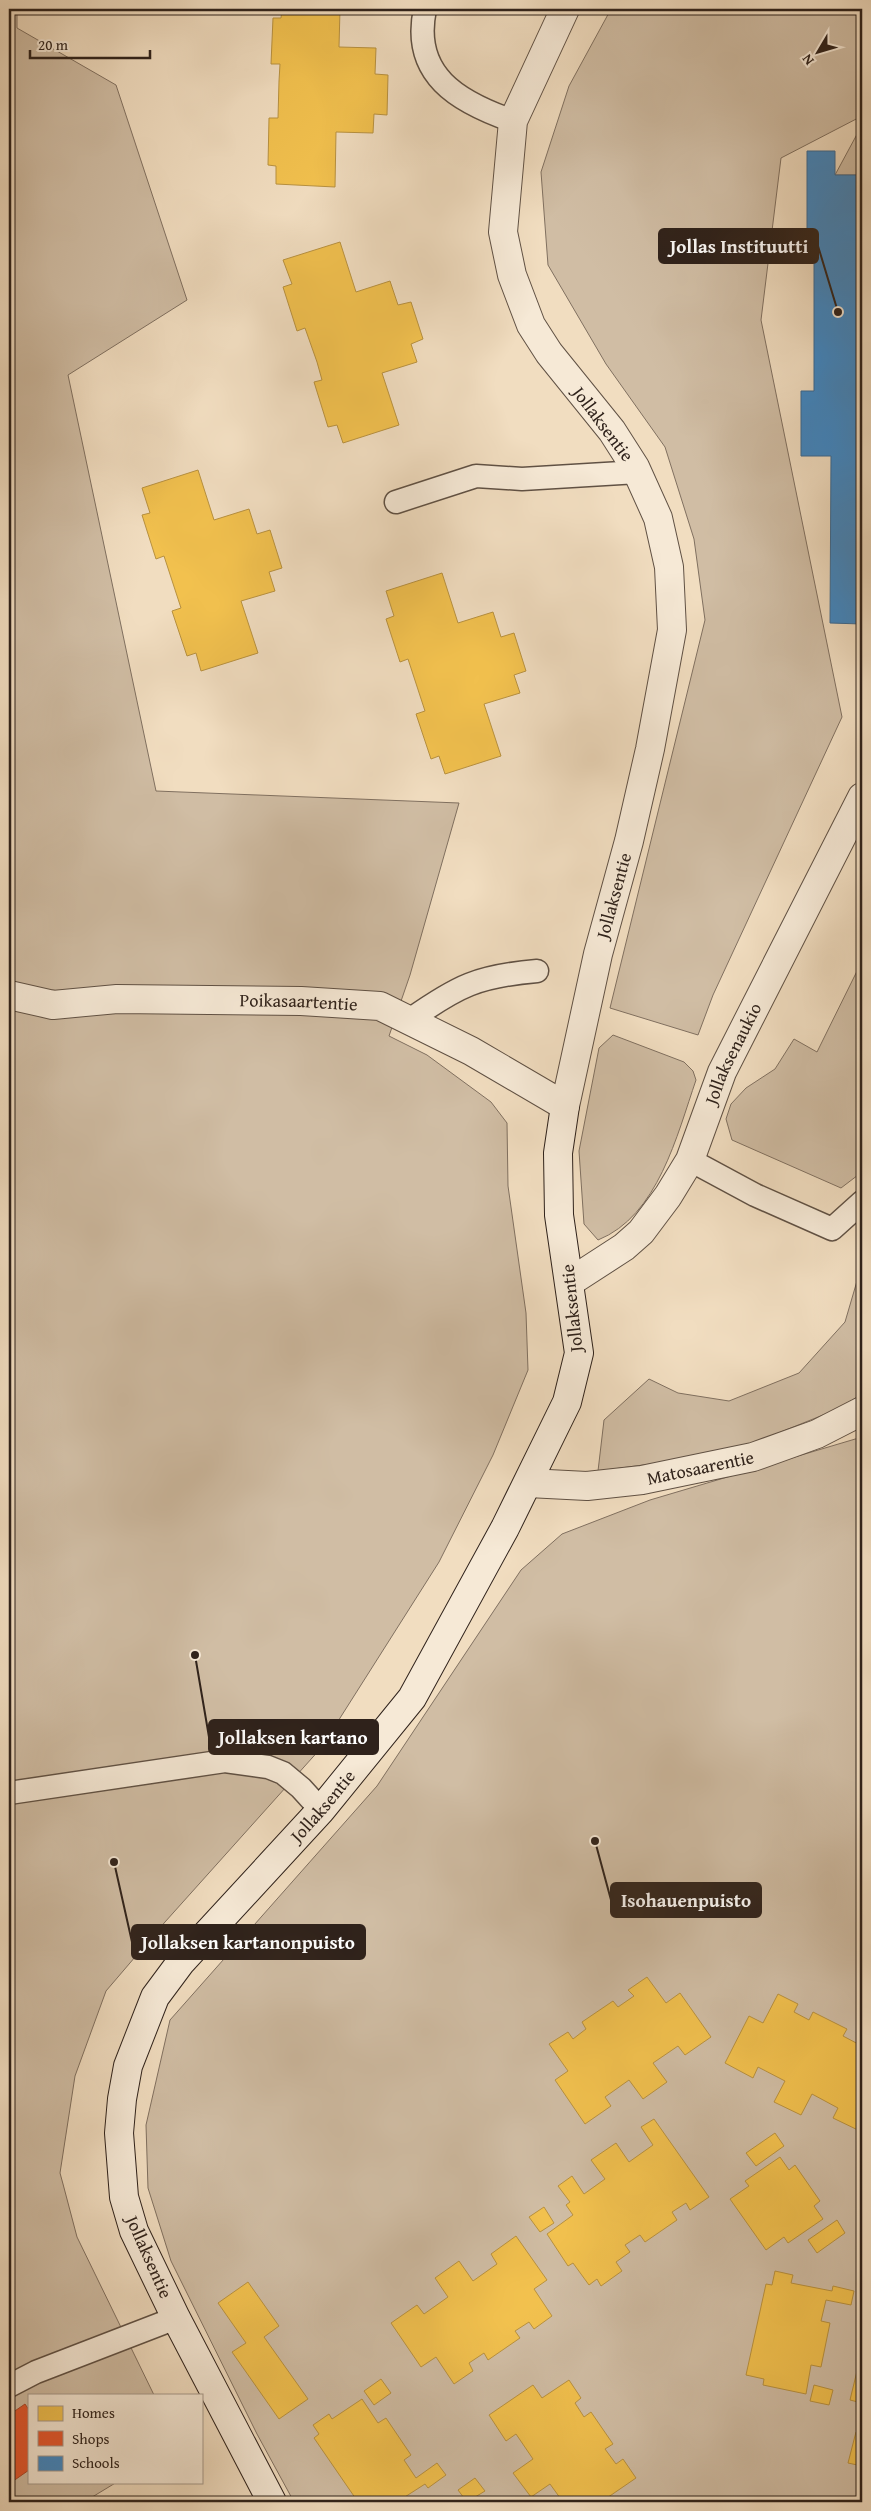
<svg xmlns="http://www.w3.org/2000/svg" width="871" height="2511" font-family="'Gentium Book Plus',serif">
<style>
.green{fill:#d0bda4;stroke:#807060}
.homes{fill:#f2c14e;stroke:#b8913f}
.shops{fill:#e4572e;stroke:#ae4728}
.schools{fill:#3f88c5;stroke:#3a6992}
.lines{fill:none;stroke-linecap:round;stroke-linejoin:round}
.lane-casing{stroke:#605144;stroke-width:25}
.street-casing{stroke:#605144;stroke-width:30}
.secondary-casing{stroke:#2f221b;stroke-width:30}
.lane{stroke:#f6e9d6;stroke-width:22}
.street{stroke:#f6e9d6;stroke-width:28}
.secondary{stroke:#f6e9d6;stroke-width:28}
.labels{text-anchor:middle;stroke-width:5;stroke-linejoin:round;paint-order:stroke}
.street-label{font-size:18px;fill:#2f221b;stroke:#f6e9d6}
.leader{fill:none;stroke:#2f221b;stroke-width:2}
.callout-dot{fill:#2f221b;stroke:#f6e9d6;stroke-width:2}
.callout{fill:#2f221b;stroke:#2f221b;stroke-width:2}
.callout-label{font-size:19px;text-anchor:middle;font-weight:bold;fill:#fff}
</style>
<rect width="100%" height="100%" fill="#f1ddc0"/>
<filter id="stains"><feTurbulence type="fractalNoise" baseFrequency=".004" numOctaves="4"/><feColorMatrix values="0 0 0 0 .2 0 0 0 0 .09 0 0 0 0 .02 0 0 0 .5 -.17"/></filter>
<radialGradient id="worn" r=".72"><stop offset=".6" stop-color="#630" stop-opacity="0"/><stop offset="1" stop-color="#630" stop-opacity=".3"/></radialGradient>
<g class="green">
<path d="M 9,9 L 17,9 L 17,28 L 116,85 L 187,300 L 68,375 L 156,791 L 459,803 L 410,975 L 389,1036 L 427,1055 L 491,1102 L 507,1123 L 508,1186 L 526,1313 L 528,1370 L 493,1455 L 439,1562 L 321,1748 L 165,1922 L 106,1991 L 75,2076 L 60,2173 L 63,2184 L 77,2237 L 154,2395 L 29,2395 L 29,2482 L 117,2482 L 84,2502 L 9,2502 Z"/>
<path d="M 611,9 L 862,9 L 862,116 L 781,158 L 761,320 L 842,717 L 713,995 L 698,1035 L 610,1008 L 705,620 L 694,539 L 665,447 L 606,364 L 548,265 L 541,172 L 569,86 Z"/>
<path d="M 862,125 L 862,175 L 835,175 Z"/>
<path d="M 862,961 L 862,1172 L 841,1188 L 732,1140 L 726,1119 L 731,1104 L 746,1088 L 775,1069 L 794,1039 L 817,1052 Z"/>
<path d="M 613,1035 L 684,1062 L 693,1071 L 696,1080 C 677,1135 658,1216 598,1240 L 584,1224 L 579,1151 L 599,1048 Z"/>
<path d="M 862,1264 L 862,1394 L 838,1409 L 726,1454 L 598,1471 L 604,1420 L 649,1379 L 678,1393 L 729,1401 L 799,1373 L 845,1322 Z"/>
<path d="M 862,1437 L 862,2502 L 294,2502 L 257,2434 L 171,2261 L 148,2188 L 146,2125 L 170,2020 L 377,1786 L 521,1570 L 562,1534 L 650,1500 Z"/>
</g>
<g class="homes">
<path d="M 75,9 L 134,9 L 134,11 Z"/>
<path d="M 282,9 L 340,9 L 339,47 L 376,48 L 375,74 L 388,75 L 387,115 L 374,114 L 373,133 L 336,132 L 335,187 L 276,184 L 276,166 L 268,165 L 269,118 L 278,118 L 279,81 L 280,64 L 271,64 L 273,18 L 281,18 Z"/>
<path d="M 340,242 L 356,292 L 390,281 L 398,305 L 411,302 L 423,339 L 411,344 L 417,362 L 382,373 L 399,425 L 343,443 L 337,425 L 328,427 L 314,382 L 322,380 L 317,362 L 305,328 L 297,331 L 283,287 L 292,284 L 283,260 Z"/>
<path d="M 198,470 L 214,520 L 249,509 L 257,534 L 270,530 L 282,568 L 269,572 L 275,591 L 241,601 L 258,653 L 201,671 L 196,653 L 187,656 L 172,611 L 181,608 L 164,556 L 156,559 L 142,515 L 150,513 L 142,488 Z"/>
<path d="M 442,573 L 458,623 L 493,612 L 501,637 L 514,633 L 526,671 L 514,675 L 520,693 L 484,704 L 501,756 L 445,774 L 439,756 L 431,759 L 416,714 L 425,711 L 408,659 L 400,662 L 386,619 L 394,616 L 386,591 Z"/>
<path d="M 647,1977 L 666,2003 L 680,1993 L 711,2037 L 685,2055 L 678,2046 L 653,2063 L 667,2082 L 643,2099 L 629,2080 L 605,2097 L 611,2106 L 585,2124 L 555,2080 L 568,2071 L 549,2044 L 568,2032 L 573,2039 L 586,2029 L 582,2022 L 613,2001 L 618,2007 L 634,1996 L 628,1990 Z"/>
<path d="M 778,1994 L 798,2004 L 794,2012 L 809,2020 L 813,2012 L 847,2029 L 843,2036 L 860,2045 L 862,2040 L 862,2132 L 833,2118 L 838,2108 L 812,2094 L 801,2115 L 774,2102 L 785,2081 L 758,2067 L 753,2078 L 725,2063 L 749,2016 L 763,2023 Z"/>
<path d="M 654,2119 L 709,2197 L 690,2210 L 686,2203 L 672,2212 L 677,2220 L 645,2242 L 640,2235 L 625,2245 L 630,2252 L 616,2262 L 622,2271 L 601,2286 L 597,2279 L 589,2285 L 573,2263 L 568,2266 L 547,2234 L 573,2215 L 566,2205 L 570,2202 L 558,2186 L 572,2176 L 584,2194 L 605,2179 L 591,2160 L 616,2143 L 629,2162 L 653,2145 L 641,2127 Z"/>
<path d="M 775,2133 L 784,2146 L 756,2166 L 746,2153 Z"/>
<path d="M 780,2157 L 789,2170 L 795,2165 L 820,2201 L 814,2206 L 823,2219 L 788,2243 L 784,2237 L 766,2250 L 730,2199 L 749,2186 L 745,2181 Z"/>
<path d="M 544,2207 L 554,2223 L 540,2232 L 529,2217 Z"/>
<path d="M 837,2220 L 845,2233 L 817,2253 L 808,2240 Z"/>
<path d="M 516,2236 L 547,2280 L 534,2289 L 552,2316 L 534,2329 L 529,2322 L 515,2331 L 520,2338 L 488,2360 L 484,2353 L 469,2363 L 473,2371 L 454,2384 L 436,2357 L 421,2367 L 391,2323 L 417,2305 L 424,2314 L 448,2297 L 435,2278 L 459,2261 L 473,2281 L 497,2264 L 491,2254 Z"/>
<path d="M 775,2271 L 793,2275 L 791,2283 L 832,2291 L 833,2286 L 854,2291 L 851,2305 L 826,2300 L 821,2321 L 830,2323 L 821,2367 L 811,2365 L 806,2394 L 763,2385 L 764,2379 L 746,2375 L 766,2284 L 772,2285 Z"/>
<path d="M 248,2282 L 279,2326 L 264,2337 L 308,2399 L 279,2419 L 232,2352 L 246,2343 L 218,2303 Z"/>
<path d="M 857,2371 L 862,2372 L 862,2403 L 850,2400 Z"/>
<path d="M 381,2379 L 391,2393 L 374,2405 L 364,2391 Z"/>
<path d="M 569,2380 L 581,2398 L 575,2403 L 584,2417 L 591,2412 L 613,2444 L 605,2449 L 616,2464 L 623,2459 L 636,2478 L 601,2502 L 563,2502 L 550,2484 L 531,2497 L 513,2473 L 533,2459 L 516,2434 L 506,2441 L 489,2415 L 533,2385 L 542,2398 Z"/>
<path d="M 814,2385 L 833,2390 L 829,2405 L 810,2401 Z"/>
<path d="M 362,2399 L 378,2423 L 386,2418 L 411,2455 L 404,2460 L 416,2478 L 437,2463 L 446,2475 L 428,2488 L 425,2484 L 397,2502 L 358,2502 L 314,2438 L 319,2434 L 313,2425 L 329,2414 L 332,2419 Z"/>
<path d="M 856,2432 L 862,2434 L 862,2466 L 848,2463 Z"/>
<path d="M 475,2478 L 485,2491 L 467,2502 L 458,2490 Z"/>
</g>
<path class="shops" d="M 25,2404 L 29,2410 L 29,2470 L 9,2484 L 9,2415 Z"/>
<path class="schools" d="M 807,151 L 835,151 L 835,175 L 862,175 L 862,624 L 830,623 L 831,456 L 801,456 L 801,391 L 814,391 L 814,233 L 807,232 Z"/>
<g class="lines">
<defs>
<g id="lane">
<path d="M 425,9 C 411,75 458,102 513,121"/>
<path d="M 396,502 L 476,476 L 522,479 L 638,472"/>
<path d="M 411,1019 C 458,986 478,976 537,971"/>
<path d="M 690,1160 L 755,1195 L 832,1229 L 862,1202"/>
<path d="M 9,1793 L 225,1761 L 268,1767 L 283,1773 L 301,1788 L 321,1810"/>
<path d="M 9,2386 L 36,2372 L 176,2318"/>
</g>
<g id="street">
<path id="s1" d="M 9,995 L 53,1005 L 117,999 L 301,1001 L 380,1006 L 471,1051 L 565,1106 L 598,954 L 629,841 L 650,749 L 672,630 L 669,567 L 658,518 L 635,467 L 612,431 L 549,353 L 531,325 L 512,275 L 503,232 L 513,121 L 565,9"/>
<path id="s2" d="M 570,1282 L 624,1247 L 641,1232 L 668,1196 L 690,1160 L 722,1072 L 862,797"/>
<path id="s3" d="M 528,1483 L 587,1486 L 642,1480 L 753,1457 L 817,1434 L 862,1411"/>
</g>
<g id="secondary">
<path id="s4" d="M 272,2502 L 176,2318 L 134,2231 L 124,2197 L 119,2133 L 122,2099 L 128,2066 L 155,1997 L 181,1962 L 321,1810 L 412,1698 L 505,1528 L 567,1402 L 579,1353 L 559,1215 L 558,1153 L 565,1106"/>
</g>
</defs>
<use href="#lane" class="lane-casing"/>
<use href="#street" class="street-casing"/>
<use href="#secondary" class="secondary-casing"/>
<use href="#lane" class="lane"/>
<use href="#street" class="street"/>
<use href="#secondary" class="secondary"/>
</g>
<g class="labels">
<g class="street-label">
<text transform="translate(603 424) rotate(53)" y="6">Jollaksentie</text>
<text dy="6" stroke="none"><textPath href="#s1" startOffset="799">Jollaksentie</textPath></text>
<text dy="6" stroke="none"><textPath href="#s1" startOffset="291">Poikasaartentie</textPath></text>
<text dy="6" stroke="none"><textPath href="#s2" startOffset="289">Jollaksenaukio</textPath></text>
<text transform="translate(572 1308) rotate(-96)" y="6">Jollaksentie</text>
<text dy="6" stroke="none"><textPath href="#s3" startOffset="174">Matosaarentie</textPath></text>
<text dy="6" stroke="none"><textPath href="#s4" startOffset="800">Jollaksentie</textPath></text>
<text transform="translate(149 2257) rotate(66)" y="6">Jollaksentie</text>
</g>
</g>
<path class="leader" d="M838 312L818 246M195 1655L209 1737M595 1841L611 1900M114 1862L132 1942"/>
<g class="callout-dot">
<circle cx="838" cy="312" r="5"/>
<circle cx="195" cy="1655" r="5"/>
<circle cx="595" cy="1841" r="5"/>
<circle cx="114" cy="1862" r="5"/>
</g>
<g class="callout">
<rect x="659" y="229" width="159" height="34" rx="5"/>
<rect x="209" y="1720" width="169" height="34" rx="5"/>
<rect x="611" y="1883" width="150" height="34" rx="5"/>
<rect x="132" y="1925" width="233" height="34" rx="5"/>
</g>
<g class="callout-label">
<text x="739" y="253">Jollas Instituutti</text>
<text x="293" y="1744">Jollaksen kartano</text>
<text x="686" y="1907">Isohauenpuisto</text>
<text x="248" y="1949">Jollaksen kartanonpuisto</text>
</g>
<rect width="871" height="2511" fill="none" stroke="#f1ddc0" stroke-width="30"/>
<rect x="10" y="10" width="851" height="2491" fill="none" stroke="#2f221b" stroke-width="2.5"/>
<rect x="15" y="15" width="841" height="2481" fill="none" stroke="#2f221b"/>
<rect x="28" y="2394" width="175" height="90" fill="#f6e9d6" stroke="#a6998b"/>
<rect x="38" y="2406" width="25" height="15" fill="#f2c14e" stroke="#a6998b"/>
<text x="72" y="2418" font-size="15" fill="#2f221b">Homes</text>
<rect x="38" y="2431" width="25" height="15" fill="#e4572e" stroke="#a6998b"/>
<text x="72" y="2444" font-size="15" fill="#2f221b">Shops</text>
<rect x="38" y="2456" width="25" height="15" fill="#3f88c5" stroke="#a6998b"/>
<text x="72" y="2468" font-size="15" fill="#2f221b">Schools</text>
<g transform="translate(818 52) rotate(232)" stroke="#f6e9d6" stroke-width="4" paint-order="stroke">
<path d="M0-4L9 19L0 12L-9 19Z" fill="#2f221b"/>
<text y="-8" font-size="14" font-weight="bold" text-anchor="middle" fill="#2f221b">N</text>
</g>
<path d="M30 50v8h120v-8" fill="none" stroke="#2f221b" stroke-width="2.5"/>
<text x="38" y="50" font-size="15" fill="#2f221b" stroke="#f6e9d6" stroke-width="4" paint-order="stroke">20 m</text>
<rect width="100%" height="100%" filter="url(#stains)"/>
<rect width="100%" height="100%" fill="url(#worn)"/>
</svg>
